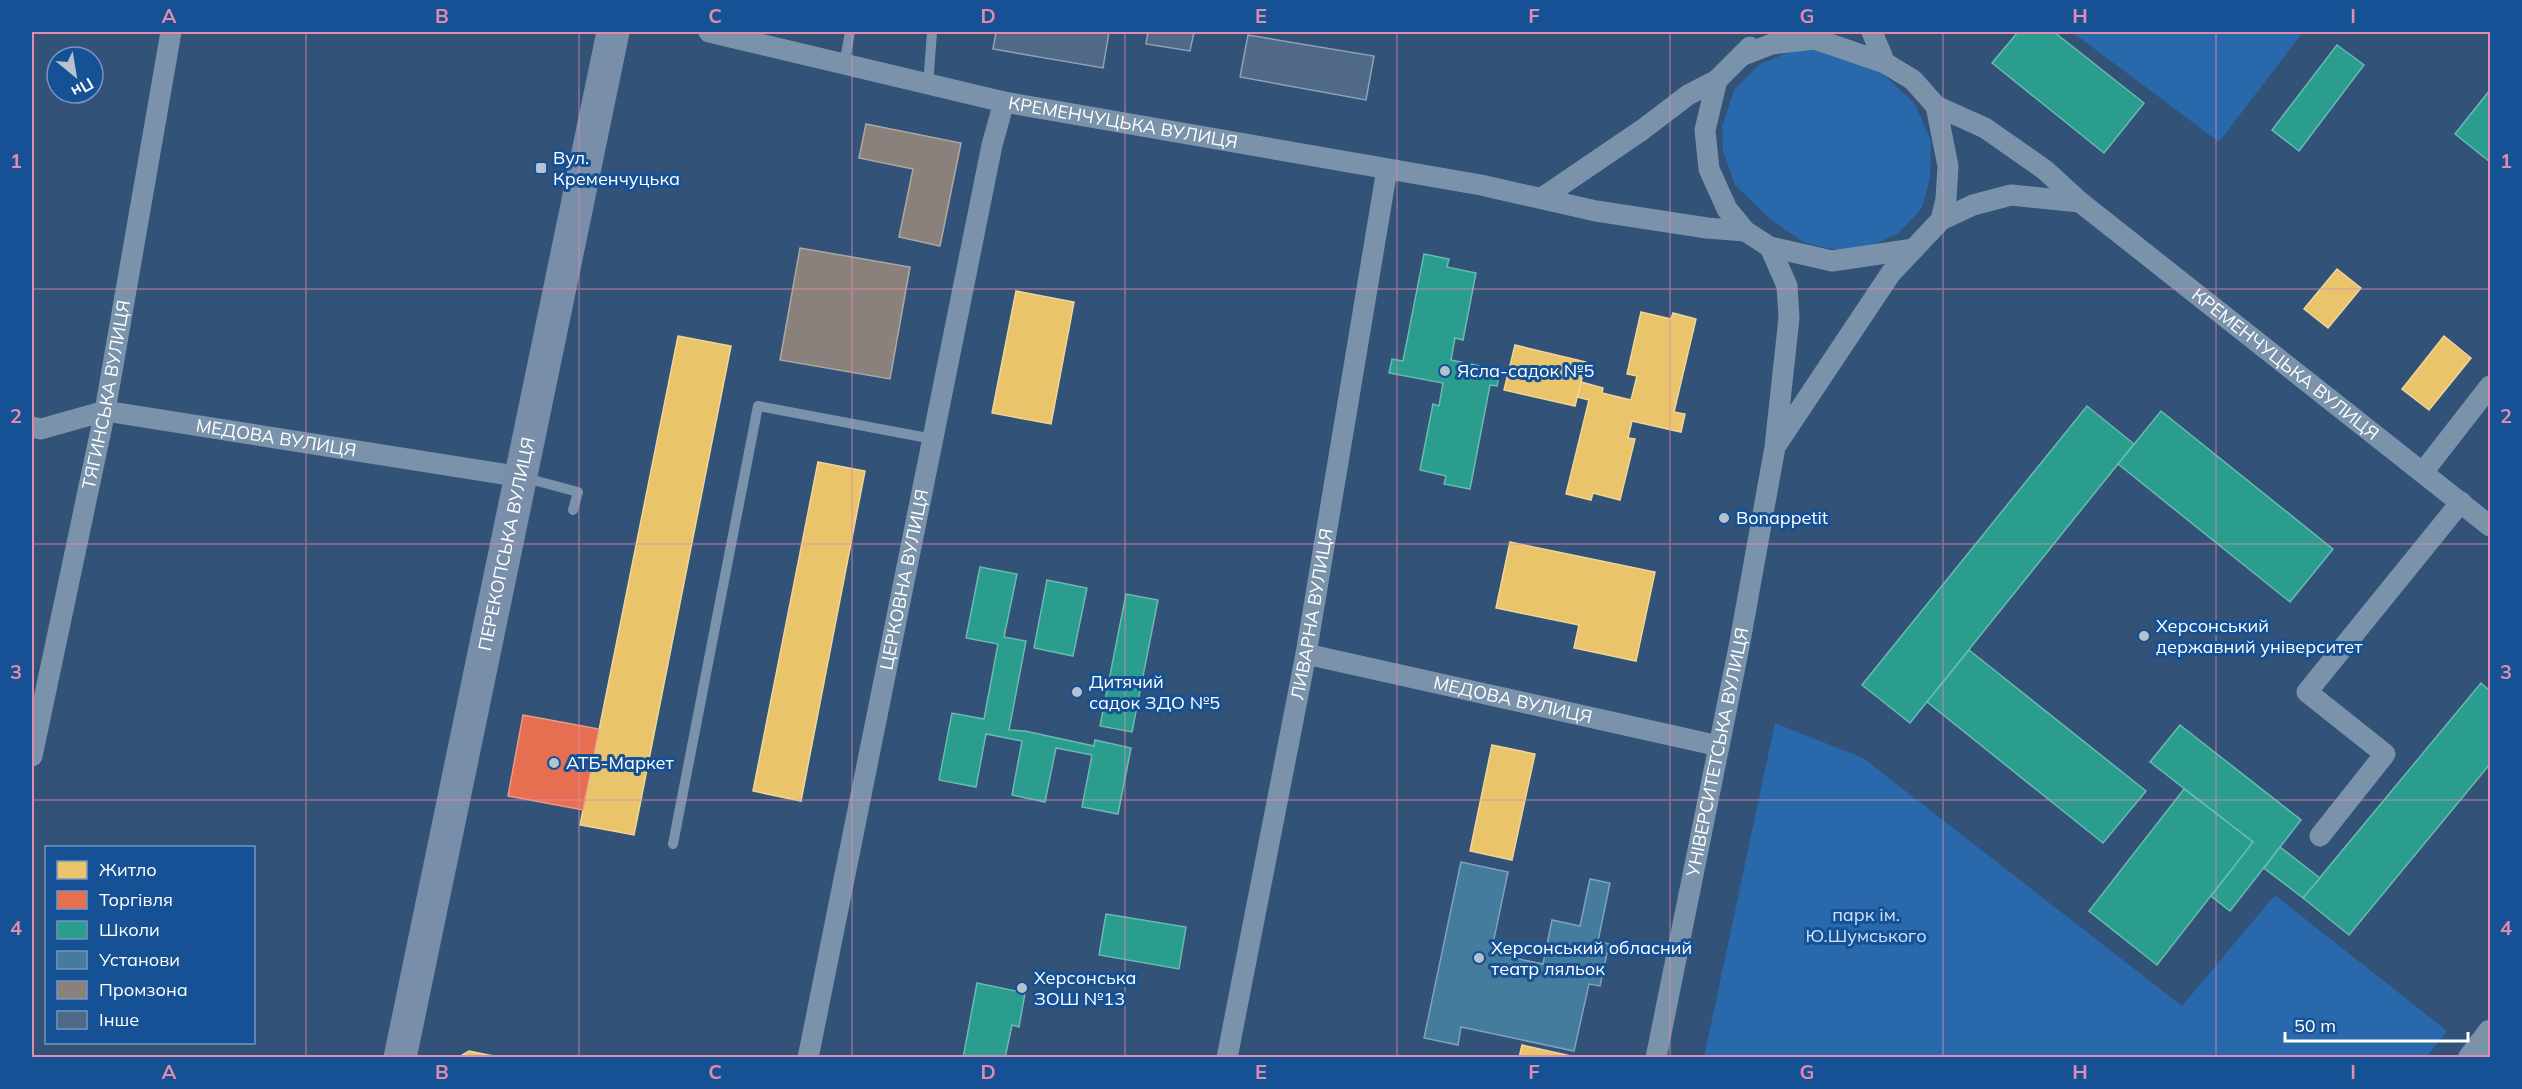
<svg xmlns="http://www.w3.org/2000/svg" width="2522" height="1089" font-family="Mulish,sans-serif">
<style>
.green{fill:#2968ab}
.homes{fill:#e9c46a;stroke:#f0d697;stroke-width:1.5}
.shops{fill:#e76f51;stroke:#ee9a85;stroke-width:1.5}
.schools{fill:#2a9d8f;stroke:#6abab1;stroke-width:1.5}
.public{fill:#457b9d;stroke:#7da3ba;stroke-width:1.5}
.industry{fill:#8a817c;stroke:#ada7a3;stroke-width:1.5}
.building{fill:#4f6986;stroke:#90a2b7;stroke-width:1.5}
.lines{fill:none;stroke-linecap:round;stroke-linejoin:round}
.service{stroke:#7a92aa;stroke-width:10}
.minor{stroke:#7a92aa;stroke-width:21}
.tertiary{stroke:#7a92aa;stroke-width:26}
.primary{stroke:#798ea8;stroke-width:33}
.grid{fill:none;stroke:#e08cad;stroke-width:1.5;stroke-opacity:0.55}
.poi-dot{fill:#b7c2cf;stroke:#155194;stroke-width:2}
.labels{text-anchor:middle;stroke-width:6;stroke-linejoin:round;paint-order:stroke}
.street-label{font-size:18px;fill:#fff;stroke:#155194}
.poi-label{font-size:18px;fill:#fff;stroke:#155194;text-anchor:start}
.park-label{font-size:18px;fill:#cce3fc;stroke:#155194}
.neatline{fill:none;stroke:#e08cad;stroke-width:2}
.grid-label{font-size:20px;text-anchor:middle;font-weight:bold;fill:#e08cad}
</style>
<rect width="100%" height="100%" fill="#325277"/>
<g class="green">
<path d="M 2072,32 L 2303,32 L 2219,142 Z"/>
<path d="M 1803,46 L 1837,52 L 1883,74 L 1915,104 L 1931,141 L 1930,178 L 1922,208 L 1898,234 L 1863,249 L 1842,251 L 1805,243 L 1771,220 L 1735,185 L 1723,151 L 1722,127 L 1734,90 L 1760,64 Z"/>
<path d="M 1775,723 L 1863,758 L 2182,1006 L 2275,895 L 2447,1031 L 2426,1058 L 1704,1057 Z"/>
</g>
<g class="homes">
<path d="M 2337,269 L 2361,288 L 2328,328 L 2304,309 Z"/>
<path d="M 1016,291 L 1074,302 L 1051,424 L 992,413 Z"/>
<path d="M 1641,312 L 1671,319 L 1673,313 L 1696,319 L 1674,412 L 1685,414 L 1681,432 L 1632,421 L 1628,438 L 1635,439 L 1620,500 L 1593,493 L 1591,500 L 1566,494 L 1589,400 L 1577,397 L 1581,382 L 1603,388 L 1602,393 L 1631,400 L 1637,376 L 1627,374 Z"/>
<path d="M 678,336 L 731,346 L 634,835 L 580,825 Z"/>
<path d="M 2444,336 L 2471,358 L 2429,410 L 2402,389 Z"/>
<path d="M 1515,345 L 1586,362 L 1575,406 L 1504,390 Z"/>
<path d="M 818,462 L 865,471 L 801,801 L 753,791 Z"/>
<path d="M 1510,542 L 1655,572 L 1636,661 L 1574,648 L 1579,625 L 1496,608 Z"/>
<path d="M 1492,745 L 1535,754 L 1512,860 L 1470,851 Z"/>
<path d="M 1522,1045 L 1576,1057 L 1576,1058 L 1519,1058 Z"/>
<path d="M 469,1051 L 503,1058 L 457,1058 Z"/>
</g>
<path class="shops" d="M 523,715 L 599,729 L 583,810 L 508,796 Z"/>
<g class="schools">
<path d="M 2018,32 L 2054,32 L 2144,103 L 2104,153 L 1992,63 Z"/>
<path d="M 2337,45 L 2364,65 L 2299,151 L 2272,130 Z"/>
<path d="M 2490,90 L 2490,162 L 2455,134 Z"/>
<path d="M 1424,254 L 1449,259 L 1447,267 L 1476,273 L 1463,340 L 1455,338 L 1451,360 L 1500,370 L 1497,386 L 1490,385 L 1470,489 L 1444,484 L 1446,476 L 1420,470 L 1433,404 L 1439,406 L 1443,383 L 1389,373 L 1392,359 L 1403,361 Z"/>
<path d="M 2087,406 L 2134,444 L 1910,723 L 1862,685 Z"/>
<path d="M 2161,411 L 2333,549 L 2290,602 L 2118,464 Z"/>
<path d="M 980,567 L 1017,574 L 1004,637 L 1026,641 L 1009,730 L 1025,731 L 1094,746 L 1095,740 L 1131,748 L 1118,814 L 1082,807 L 1092,755 L 1056,748 L 1045,802 L 1012,795 L 1022,741 L 986,734 L 976,787 L 939,780 L 952,713 L 984,719 L 998,644 L 966,638 Z"/>
<path d="M 1047,580 L 1087,588 L 1073,656 L 1034,648 Z"/>
<path d="M 1126,594 L 1158,600 L 1132,732 L 1100,726 Z"/>
<path d="M 1969,650 L 2146,791 L 2103,843 L 1927,702 Z"/>
<path d="M 2481,683 L 2490,691 L 2490,764 L 2349,935 L 2303,898 Z"/>
<path d="M 2180,725 L 2301,820 L 2230,911 L 2211,896 L 2253,842 L 2150,762 Z"/>
<path d="M 2184,789 L 2253,842 L 2157,965 L 2089,911 Z"/>
<path d="M 2280,847 L 2320,878 L 2303,898 L 2264,868 Z"/>
<path d="M 1106,914 L 1186,927 L 1179,969 L 1099,955 Z"/>
<path d="M 977,983 L 1025,993 L 1019,1027 L 1012,1025 L 1005,1058 L 963,1058 Z"/>
</g>
<path class="public" d="M 1461,862 L 1508,872 L 1491,953 L 1543,964 L 1552,920 L 1580,926 L 1590,879 L 1610,883 L 1598,941 L 1609,944 L 1600,986 L 1589,984 L 1574,1051 L 1461,1027 L 1458,1045 L 1424,1038 Z"/>
<g class="industry">
<path d="M 866,124 L 961,143 L 940,246 L 899,237 L 913,169 L 859,158 Z"/>
<path d="M 800,248 L 910,267 L 890,379 L 780,360 Z"/>
</g>
<g class="building">
<path d="M 996,32 L 1109,32 L 1103,68 L 993,49 Z"/>
<path d="M 1148,32 L 1194,32 L 1190,51 L 1146,44 Z"/>
<path d="M 1248,35 L 1374,56 L 1366,100 L 1240,77 Z"/>
</g>
<g class="lines">
<g class="service">
<path d="M 844,65 L 850,32"/>
<path d="M 928,85 L 932,32"/>
<path d="M 522,477 L 578,492 L 573,510"/>
<path d="M 673,844 L 758,406 L 933,439"/>
</g>
<g class="minor">
<path id="s1" d="M 709,32 L 1004,102 L 1481,185 L 1596,211 L 1707,228 L 1745,231"/>
<path d="M 1872,32 L 1885,63"/>
<path d="M 1750,47 L 1717,80 L 1705,130 L 1709,169 L 1727,209 L 1745,231 L 1770,247 L 1832,261 L 1914,249"/>
<path d="M 1741,56 L 1772,44 L 1815,39 L 1885,63 L 1913,80 L 1936,106 L 1948,166 L 1946,199 L 1941,220 L 1891,273 L 1777,444"/>
<path id="s2" d="M 1936,106 L 1985,128 L 2045,170 L 2080,202 L 2490,526"/>
<path d="M 1542,198 L 1642,130 L 1688,95 L 1717,80"/>
<path d="M 1941,220 L 1973,205 L 2011,195 L 2080,202"/>
<path id="s3" d="M 32,427 L 41,429 L 105,411 L 522,477"/>
<path d="M 2423,472 L 2490,386"/>
<path id="s4" d="M 1306,654 L 1719,746"/>
<path id="s5" d="M 32,756 L 105,411 L 171,32"/>
<path d="M 2320,836 L 2385,754 L 2307,692 L 2461,502"/>
<path id="s6" d="M 808,1058 L 992,145 L 1004,102"/>
<path id="s7" d="M 1227,1058 L 1306,654 L 1387,169"/>
<path id="s8" d="M 1656,1058 L 1739,647 L 1775,447 L 1789,318 L 1787,286 L 1770,247"/>
</g>
<path class="tertiary" d="M 2471,1058 L 2490,1033"/>
<path class="primary" id="s9" d="M 400,1058 L 613,32"/>
</g>
<path class="grid" d="M 306,32 L 306,1058M 579,32 L 579,1058M 852,32 L 852,1058M 1125,32 L 1125,1058M 1397,32 L 1397,1058M 1670,32 L 1670,1058M 1943,32 L 1943,1058M 2216,32 L 2216,1058M 32,289 L 2490,289M 32,544 L 2490,544M 32,800 L 2490,800"/>
<g class="poi-dot">
<rect x="535" y="162" width="12" height="12" rx="3"/>
<circle cx="1445" cy="371" r="6"/>
<circle cx="1724" cy="518" r="6"/>
<circle cx="2144" cy="636" r="6"/>
<circle cx="1077" cy="692" r="6"/>
<circle cx="554" cy="763" r="6"/>
<circle cx="1479" cy="958" r="6"/>
<circle cx="1022" cy="988" r="6"/>
</g>
<g class="labels">
<g class="street-label">
<text dy="6" stroke="none"><textPath href="#s1" startOffset="424">КРЕМЕНЧУЦЬКА ВУЛИЦЯ</textPath></text>
<text dy="6" stroke="none"><textPath href="#s2" startOffset="436">КРЕМЕНЧУЦЬКА ВУЛИЦЯ</textPath></text>
<text dy="6" stroke="none"><textPath href="#s5" startOffset="369">ТЯГИНСЬКА ВУЛИЦЯ</textPath></text>
<text dy="6" stroke="none"><textPath href="#s3" startOffset="249">МЕДОВА ВУЛИЦЯ</textPath></text>
<text dy="6" stroke="none"><textPath href="#s9" startOffset="525">ПЕРЕКОПСЬКА ВУЛИЦЯ</textPath></text>
<text dy="6" stroke="none"><textPath href="#s6" startOffset="488">ЦЕРКОВНА ВУЛИЦЯ</textPath></text>
<text dy="6" stroke="none"><textPath href="#s7" startOffset="452">ЛИВАРНА ВУЛИЦЯ</textPath></text>
<text dy="6" stroke="none"><textPath href="#s4" startOffset="212">МЕДОВА ВУЛИЦЯ</textPath></text>
<text dy="6" stroke="none"><textPath href="#s8" startOffset="312">УНІВЕРСИТЕТСЬКА ВУЛИЦЯ</textPath></text>
</g>
<g class="poi-label">
<text x="553" y="164">Вул.<tspan x="553" dy="21">Кременчуцька</tspan></text>
<text x="1457" y="377">Ясла-садок №5</text>
<text x="1736" y="524">Bonappetit</text>
<text x="2156" y="632">Херсонський<tspan x="2156" dy="21">державний університет</tspan></text>
<text x="1089" y="688">Дитячий<tspan x="1089" dy="21">садок ЗДО №5</tspan></text>
<text x="566" y="769">АТБ-Маркет</text>
<text x="1491" y="954">Херсонський обласний<tspan x="1491" dy="21">театр ляльок</tspan></text>
<text x="1034" y="984">Херсонська<tspan x="1034" dy="21">ЗОШ №13</tspan></text>
</g>
<g class="park-label">
<text x="1866" y="921">парк ім.<tspan x="1866" dy="21">Ю.Шумського</tspan></text>
</g>
</g>
<rect width="2522" height="1089" fill="none" stroke="#155194" stroke-width="66"/>
<rect x="45" y="846" width="210" height="198" fill="#155194" stroke="#7397bf" stroke-width="1.5"/>
<rect x="57" y="861" width="30" height="18" fill="#e9c46a" stroke="#7397bf" stroke-width="1.5"/>
<text x="99" y="876" font-size="18" fill="#ffffff">Житло</text>
<rect x="57" y="891" width="30" height="18" fill="#e76f51" stroke="#7397bf" stroke-width="1.5"/>
<text x="99" y="906" font-size="18" fill="#ffffff">Торгівля</text>
<rect x="57" y="921" width="30" height="18" fill="#2a9d8f" stroke="#7397bf" stroke-width="1.5"/>
<text x="99" y="936" font-size="18" fill="#ffffff">Школи</text>
<rect x="57" y="951" width="30" height="18" fill="#457b9d" stroke="#7397bf" stroke-width="1.5"/>
<text x="99" y="966" font-size="18" fill="#ffffff">Установи</text>
<rect x="57" y="981" width="30" height="18" fill="#8a817c" stroke="#7397bf" stroke-width="1.5"/>
<text x="99" y="996" font-size="18" fill="#ffffff">Промзона</text>
<rect x="57" y="1011" width="30" height="18" fill="#4f6986" stroke="#7397bf" stroke-width="1.5"/>
<text x="99" y="1026" font-size="18" fill="#ffffff">Інше</text>
<g transform="translate(75 75) rotate(150)"><circle r="28" fill="#155194" stroke="#7397bf" stroke-width="1.5"/>
<path d="M0-4.5L10 22L0 15L-10 22Z" fill="#b7c2cf"/>
<text y="-9" font-size="16" font-weight="bold" text-anchor="middle" fill="#ffffff">Пн</text>
</g>
<path d="M2285 1032v9h183v-9" fill="none" stroke="#ffffff" stroke-width="3"/>
<text x="2294" y="1032" font-size="18" fill="#ffffff" stroke="#155194" stroke-width="4.5" paint-order="stroke">50 m</text>
<rect x="33" y="33" width="2456" height="1023" class="neatline"/>
<g class="grid-label">
<text x="169" y="23">A</text>
<text x="442" y="23">B</text>
<text x="715" y="23">C</text>
<text x="988" y="23">D</text>
<text x="1261" y="23">E</text>
<text x="1534" y="23">F</text>
<text x="1807" y="23">G</text>
<text x="2080" y="23">H</text>
<text x="2353" y="23">I</text>
<text x="16" y="168">1</text>
<text x="2506" y="168">1</text>
<text x="16" y="423">2</text>
<text x="2506" y="423">2</text>
<text x="16" y="679">3</text>
<text x="2506" y="679">3</text>
<text x="16" y="935">4</text>
<text x="2506" y="935">4</text>
<text x="169" y="1079">A</text>
<text x="442" y="1079">B</text>
<text x="715" y="1079">C</text>
<text x="988" y="1079">D</text>
<text x="1261" y="1079">E</text>
<text x="1534" y="1079">F</text>
<text x="1807" y="1079">G</text>
<text x="2080" y="1079">H</text>
<text x="2353" y="1079">I</text>
</g>
</svg>
